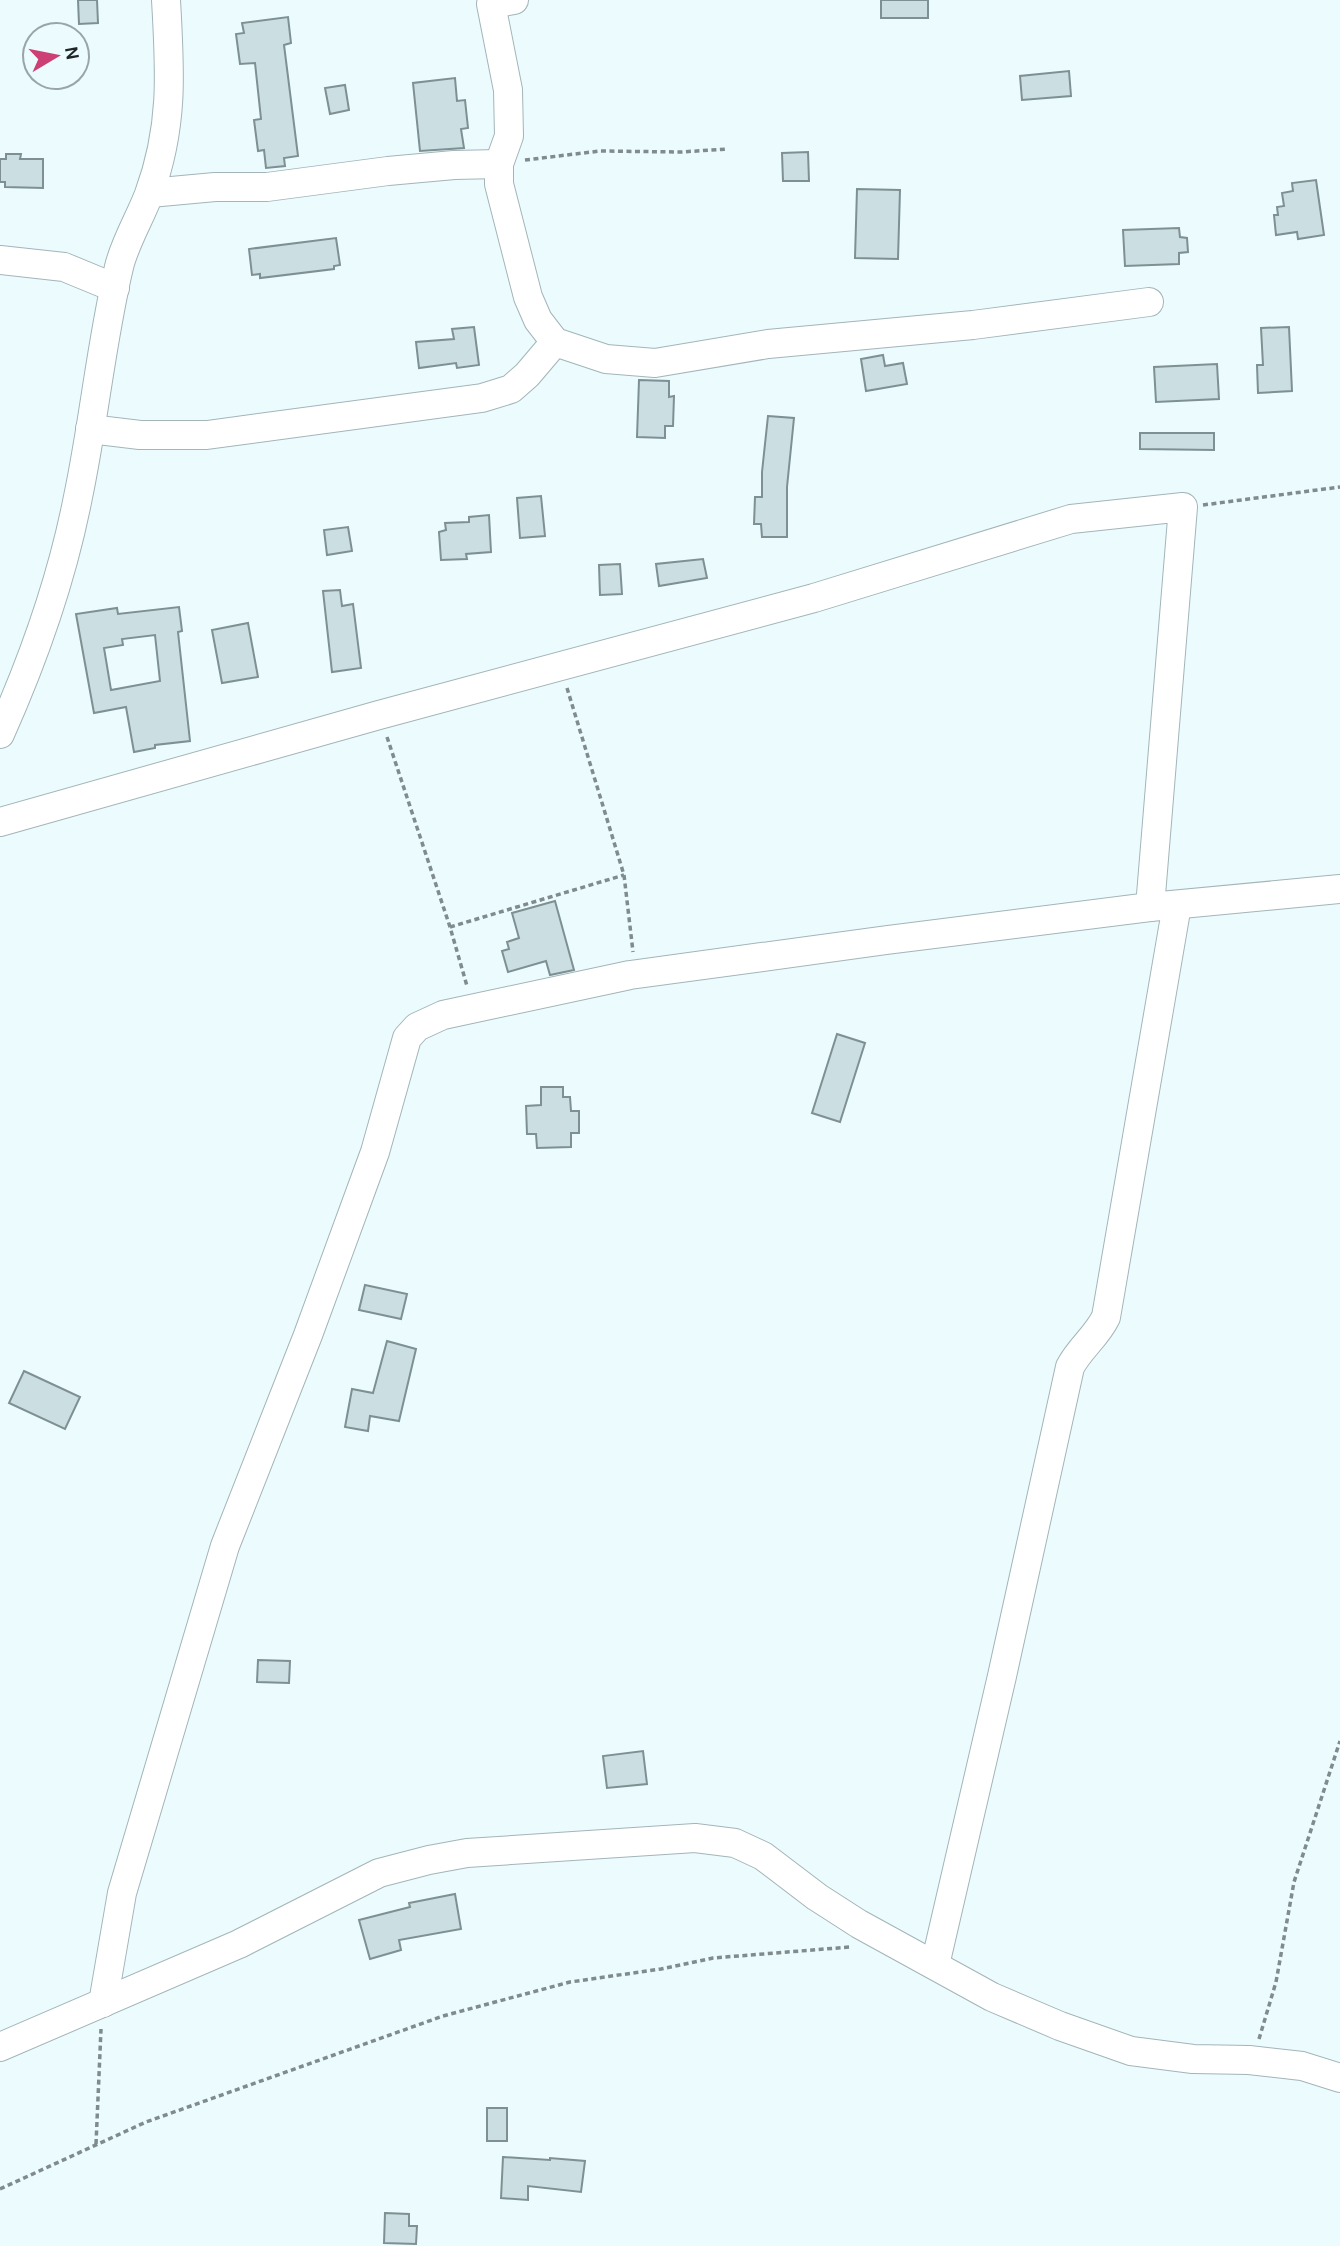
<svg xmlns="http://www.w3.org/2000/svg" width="1340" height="2246" font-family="Karla,sans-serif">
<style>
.building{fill:#cbdee2;stroke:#7e9093;stroke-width:2;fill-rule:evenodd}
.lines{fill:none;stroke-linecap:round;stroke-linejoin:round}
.minor-casing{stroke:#a3b5b8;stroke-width:30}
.path{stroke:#808b8e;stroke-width:3.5;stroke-dasharray:5 3.5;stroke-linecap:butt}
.minor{stroke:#fff;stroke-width:28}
</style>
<rect width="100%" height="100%" fill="#ebfbfe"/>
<g class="building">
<path d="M 78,0 L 97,0 L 98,23 L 79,24 Z"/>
<rect x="881" y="0" width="47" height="18"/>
<path d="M 288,17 L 291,43 L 284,45 L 298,156 L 284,158 L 285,166 L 266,168 L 264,150 L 258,151 L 254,120 L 261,119 L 255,63 L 240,64 L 236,34 L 244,33 L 242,23 Z"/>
<path d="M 1069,71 L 1071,96 L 1022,100 L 1020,76 Z"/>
<path d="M 455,78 L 457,101 L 465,100 L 468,128 L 461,129 L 464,148 L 420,151 L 413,83 Z"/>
<path d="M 345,85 L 349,110 L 330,114 L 325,88 Z"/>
<path d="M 808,152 L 809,181 L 783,181 L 782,153 Z"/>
<path d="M 6,154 L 21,154 L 20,159 L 43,159 L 43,188 L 5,187 L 5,182 L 0,182 L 0,159 L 6,159 Z"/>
<path d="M 1316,180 L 1324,235 L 1298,239 L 1297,232 L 1276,235 L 1274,215 L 1278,215 L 1277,207 L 1284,206 L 1282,193 L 1293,191 L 1292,183 Z"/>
<path d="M 857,189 L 900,190 L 898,259 L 855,258 Z"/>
<path d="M 1179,228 L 1180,237 L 1187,238 L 1188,252 L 1179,253 L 1179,264 L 1125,266 L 1123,230 Z"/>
<path d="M 336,238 L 340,265 L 334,266 L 334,269 L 260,278 L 260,274 L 252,275 L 249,249 Z"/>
<path d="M 474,327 L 479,365 L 457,368 L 456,363 L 419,368 L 416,342 L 454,339 L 452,329 Z"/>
<path d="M 1289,327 L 1292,391 L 1258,393 L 1257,365 L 1263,365 L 1261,328 Z"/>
<path d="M 883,355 L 885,366 L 903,363 L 907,384 L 866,391 L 861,359 Z"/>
<path d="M 1217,364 L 1219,399 L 1156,402 L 1154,367 Z"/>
<path d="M 639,380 L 669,381 L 669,397 L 674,396 L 673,426 L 665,426 L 665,438 L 637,437 Z"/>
<path d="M 768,416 L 794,418 L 787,487 L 787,537 L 762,537 L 761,524 L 754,524 L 755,497 L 762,497 L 762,472 Z"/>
<path d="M 1140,433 L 1214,433 L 1214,450 L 1140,449 Z"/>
<path d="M 541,496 L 545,536 L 520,538 L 517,498 Z"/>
<path d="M 489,515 L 491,552 L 466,554 L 467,559 L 441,560 L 439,532 L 446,530 L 445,523 L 469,522 L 469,517 Z"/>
<path d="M 348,527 L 352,551 L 327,555 L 324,530 Z"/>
<path d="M 703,559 L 707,578 L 659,586 L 656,564 Z"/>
<path d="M 620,564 L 622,594 L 600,595 L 599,565 Z"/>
<path d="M 340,590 L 342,606 L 353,604 L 361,668 L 332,672 L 323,591 Z"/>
<path d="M 179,607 L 182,631 L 178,632 L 190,741 L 155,745 L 155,748 L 134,752 L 126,707 L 94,713 L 76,614 L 117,608 L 118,614 ZM 155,635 L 160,681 L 111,690 L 104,648 L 123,645 L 122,639 Z"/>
<path d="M 248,623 L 258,677 L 222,683 L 212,630 Z"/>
<path d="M 555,901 L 574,970 L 550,975 L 546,961 L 508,972 L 502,951 L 509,949 L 507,942 L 519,938 L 512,913 Z"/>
<path d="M 837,1034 L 865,1043 L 840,1122 L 812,1113 Z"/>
<path d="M 541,1087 L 563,1087 L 563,1097 L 570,1097 L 571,1111 L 579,1111 L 579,1133 L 571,1133 L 571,1147 L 537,1148 L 536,1134 L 527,1134 L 526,1106 L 541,1105 Z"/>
<path d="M 365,1285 L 407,1294 L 401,1319 L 359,1310 Z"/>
<path d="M 387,1341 L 416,1349 L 399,1421 L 370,1416 L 368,1431 L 345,1427 L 352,1389 L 373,1393 Z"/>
<path d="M 24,1371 L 80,1397 L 65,1429 L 9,1403 Z"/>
<path d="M 258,1660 L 290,1661 L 289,1683 L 257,1682 Z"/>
<path d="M 643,1751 L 647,1784 L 607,1788 L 603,1756 Z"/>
<path d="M 455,1894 L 461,1929 L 399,1940 L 401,1950 L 370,1959 L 359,1920 L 410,1907 L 409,1903 Z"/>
<rect x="487" y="2108" width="20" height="33"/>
<path d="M 503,2157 L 550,2160 L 550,2158 L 585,2161 L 581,2192 L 528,2186 L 528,2200 L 501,2198 Z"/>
<path d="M 385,2213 L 409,2214 L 409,2226 L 417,2226 L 416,2244 L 384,2243 Z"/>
</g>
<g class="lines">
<defs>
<g id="minor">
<path d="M 514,0 L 491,4 L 508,90 L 509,136 L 499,164 L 499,184 L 528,297 L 538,320 L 555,342 L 606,359 L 655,363 L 768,344 L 973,325 L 1149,302"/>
<path d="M 150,193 L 215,187 L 267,187 L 388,171 L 454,165 L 499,164"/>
<path d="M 0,260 L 64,267 L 115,288"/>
<path d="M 90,429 L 140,435 L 207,435 L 482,398 L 511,389 L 527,375 L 555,342"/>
<path d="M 0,734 C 34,658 62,579 78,497 C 94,421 101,343 119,267 C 125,242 140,218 149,194 C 174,126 170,70 166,0"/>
<path d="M 0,822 L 379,715 L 814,598 L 1071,519 L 1183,507 L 1150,907"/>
<path d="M 935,1965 L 1002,1676 L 1070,1367 C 1080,1348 1097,1336 1106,1317 L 1177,905"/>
<path d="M 103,2003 L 122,1893 L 225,1546 L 308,1335 L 375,1152 L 407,1038 L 417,1027 L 443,1015 L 630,975 L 887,940 L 1150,907 L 1340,889"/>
<path d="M 0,2047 L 239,1944 L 379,1873 L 429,1860 L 467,1853 L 695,1838 L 735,1843 L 763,1856 L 817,1897 L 859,1924 L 992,1997 L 1060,2026 L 1131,2051 L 1193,2059 L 1249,2060 L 1302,2066 L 1340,2078"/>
</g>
</defs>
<use href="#minor" class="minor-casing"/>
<g class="path">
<path d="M 525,160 L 600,151 L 681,152 L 728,149"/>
<path d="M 1203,505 L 1340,487"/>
<path d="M 567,688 L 624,875 L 633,952"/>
<path d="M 387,737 L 450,927 L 467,986"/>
<path d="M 450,927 L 624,875"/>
<path d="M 1259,2039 L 1276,1982 L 1294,1882 L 1340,1741"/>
<path d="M 96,2144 L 101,2029"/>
<path d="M 0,2189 L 146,2122 L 443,2016 L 570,1982 L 661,1969 L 713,1958 L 850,1947"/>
</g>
<use href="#minor" class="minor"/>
</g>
<g transform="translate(56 56) rotate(80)"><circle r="33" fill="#ebfbfe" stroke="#99a5a8" stroke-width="2"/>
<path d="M0-5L12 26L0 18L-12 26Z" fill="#cc4075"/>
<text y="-10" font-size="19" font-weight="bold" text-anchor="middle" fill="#1e2527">N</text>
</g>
</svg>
